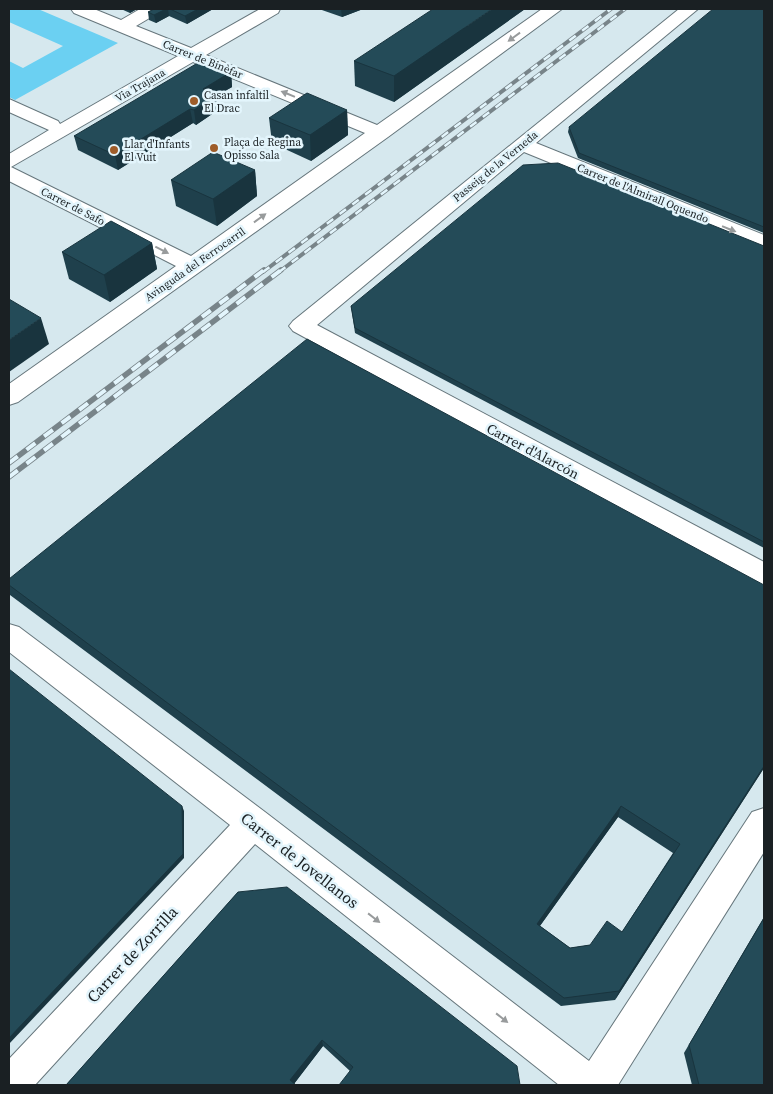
<svg xmlns="http://www.w3.org/2000/svg" width="773" height="1094" font-family="'Source Serif 4',serif">
<style>
.green{fill:#6bd0f2}
.lines{fill:none;stroke-linecap:round;stroke-linejoin:round}
.minor-casing{stroke:#66767c;stroke-width:2}
.minor{fill:#fff;fill-rule:evenodd}
.rail-far1-casing{stroke:#788489;stroke-width:4}
.rail-casing{stroke:#788489;stroke-width:5.5}
.rail-far1{stroke:#e3f5fc;stroke-width:2.5;stroke-dasharray:8;stroke-linecap:butt}
.rail{stroke:#e3f5fc;stroke-width:4;stroke-dasharray:11;stroke-linecap:butt}
.wall{fill:#1f404c;fill-rule:evenodd}
.shaded-wall{fill:#19343e}
.building{fill:#244b58;stroke:#19343e;fill-rule:evenodd}
.oneway{fill:#989b9c}
.poi-dot{fill:#9e5c29;stroke:#e3f5fc;stroke-width:2}
.labels{text-anchor:middle;stroke-width:5;stroke-linejoin:round;paint-order:stroke}
.far-street-label{font-size:11px;fill:#1a2023;stroke:#e3f5fc}
.far-poi-label{font-size:11px;fill:#1a2023;stroke:#e3f5fc;text-anchor:start}
.street-label{font-size:14px;fill:#1a2023;stroke:#e3f5fc}
.near-street-label{font-size:16px;fill:#1a2023;stroke:#e3f5fc}
</style>
<rect width="100%" height="100%" fill="#d6e8ee"/>
<path class="green" d="M 9,9 L 38,9 L 118,43 L 15,100 L 9,97 L 9,61 L 23,68 L 63,46 L 9,22 Z"/>
<g class="lines">
<defs>
<g id="minor">
<path d="M 71,9 L 94,9 L 121,20 L 140,9 L 160,9 L 158,13 L 136,26 L 191,48 L 260,9 L 280,9 L 278,13 L 206,55 L 377,125 L 542,9 L 562,9 L 388,137 L 18,402 L 9,405 L 9,384 L 176,266 L 9,181 L 9,154 L 49,130 L 9,112 L 9,99 L 58,121 L 60,124 L 178,56 L 74,13 ZM 193,62 L 365,133 L 191,256 L 11,167 Z"/>
<path d="M 679,9 L 698,9 L 536,143 L 764,235 L 764,250 L 524,152 L 317,325 L 764,562 L 764,586 L 754,583 L 293,331 L 289,326 L 293,321 Z"/>
<path d="M 9,624 L 19,627 L 265,812 L 589,1061 L 752,812 L 764,808 L 764,852 L 618,1085 L 559,1085 L 255,844 L 35,1085 L 9,1085 L 9,1059 L 230,825 L 9,652 Z"/>
</g>
</defs>
<use href="#minor" class="minor-casing"/>
<use href="#minor" class="minor"/>
<defs>
<g id="rail-far1">
<path d="M 263,272 L 611,9"/>
<path d="M 279,272 L 625,9"/>
</g>
<g id="rail">
<path d="M 9,463 L 264,270"/>
<path d="M 9,477 L 281,270"/>
</g>
</defs>
<use href="#rail-far1" class="rail-far1-casing"/>
<use href="#rail" class="rail-casing"/>
<use href="#rail-far1" class="rail-far1"/>
<use href="#rail" class="rail"/>
</g>
<g class="wall">
<path d="M 121,9 L 137,9 L 130,13 Z"/>
<path d="M 154,9 L 213,9 L 187,24 L 169,16 L 156,23 L 149,20 L 148,12 Z"/>
<path d="M 319,9 L 363,9 L 342,17 Z"/>
<path d="M 525,9 L 394,102 L 355,86 L 354,61 Z"/>
<path d="M 764,9 L 764,233 L 578,158 L 568,132 L 569,127 Z"/>
<path d="M 231,72 L 232,87 L 216,96 L 218,110 L 196,125 L 193,123 L 118,170 L 78,150 L 74,136 Z"/>
<path d="M 347,110 L 348,135 L 311,161 L 272,143 L 269,118 Z"/>
<path d="M 255,170 L 257,196 L 217,226 L 176,206 L 171,180 Z"/>
<path d="M 152,243 L 157,269 L 110,302 L 69,279 L 62,252 Z"/>
<path d="M 764,246 L 764,548 L 355,333 L 351,306 Z"/>
<path d="M 9,579 L 764,768 L 615,1000 L 561,1006 L 10,595 L 9,592 ZM 618,817 L 673,853 L 622,932 L 590,945 L 570,948 L 540,926 Z"/>
<path d="M 238,892 L 520,1085 L 350,1071 L 323,1046 L 294,1084 L 66,1085 Z"/>
<path d="M 764,917 L 764,1085 L 692,1085 L 684,1053 Z"/>
</g>
<g class="shaded-wall">
<path d="M 129,9 L 137,9 L 130,13 Z"/>
<path d="M 166,9 L 168,9 L 169,16 L 156,23 L 154,15 Z"/>
<path d="M 198,9 L 213,9 L 187,24 L 185,16 Z"/>
<path d="M 341,9 L 363,9 L 342,17 Z"/>
<path d="M 492,9 L 525,9 L 394,102 L 394,76 Z"/>
<path d="M 231,72 L 232,87 L 216,96 L 218,110 L 196,125 L 194,110 L 203,89 Z"/>
<path d="M 190,109 L 193,123 L 118,170 L 115,155 Z"/>
<path d="M 347,110 L 348,135 L 311,161 L 310,135 Z"/>
<path d="M 255,170 L 257,196 L 217,226 L 213,199 Z"/>
<path d="M 152,243 L 157,269 L 110,302 L 104,275 Z"/>
<path d="M 41,318 L 49,344 L 9,372 L 9,340 Z"/>
<path d="M 764,766 L 764,768 L 615,1000 L 619,991 Z"/>
<path d="M 182,806 L 184,811 L 184,858 L 9,1044 L 9,1038 Z"/>
<path d="M 621,806 L 618,817 L 534,934 L 537,924 Z"/>
<path d="M 322,1040 L 323,1046 L 293,1085 L 290,1080 Z"/>
</g>
<g class="building">
<path d="M 154,9 L 166,9 L 154,15 L 148,12 Z"/>
<path d="M 170,9 L 198,9 L 185,16 Z"/>
<path d="M 433,9 L 492,9 L 394,76 L 354,61 Z"/>
<path d="M 713,9 L 764,9 L 764,227 L 579,153 L 569,127 Z"/>
<path d="M 201,61 L 231,72 L 203,89 L 216,96 L 194,110 L 190,109 L 115,155 L 74,136 Z"/>
<path d="M 307,93 L 347,110 L 310,135 L 269,118 Z"/>
<path d="M 213,152 L 255,170 L 213,199 L 171,180 Z"/>
<path d="M 558,163 L 764,246 L 764,542 L 355,328 L 351,306 L 523,165 Z"/>
<path d="M 111,221 L 152,243 L 104,275 L 62,252 Z"/>
<path d="M 9,299 L 41,318 L 9,340 Z"/>
<path d="M 307,339 L 764,585 L 764,766 L 619,991 L 564,998 L 9,585 L 9,579 ZM 621,806 L 680,844 L 622,932 L 607,921 L 590,945 L 570,948 L 537,924 Z"/>
<path d="M 9,669 L 182,806 L 183,854 L 9,1038 Z"/>
<path d="M 287,887 L 517,1066 L 520,1085 L 339,1085 L 353,1067 L 322,1040 L 290,1080 L 296,1085 L 66,1085 L 238,892 Z"/>
<path d="M 764,918 L 764,1085 L 699,1085 L 689,1045 Z"/>
</g>
<defs><path id="oneway-solid" d="M-6-.8H1V-3.2L6.5 0L1 3.2V.8H-6Z" transform="scale(1.25)"/></defs>
<g class="oneway">
<use href="#oneway-solid" transform="translate(514 37) rotate(144)"/>
<use href="#oneway-solid" transform="translate(288 94) rotate(-158)"/>
<use href="#oneway-solid" transform="translate(260 218) rotate(-36)"/>
<use href="#oneway-solid" transform="translate(729 229) rotate(22)"/>
<use href="#oneway-solid" transform="translate(162 250) rotate(27)"/>
<use href="#oneway-solid" transform="translate(374 918) rotate(38)"/>
<use href="#oneway-solid" transform="translate(502 1018) rotate(38)"/>
</g>
<g class="poi-dot">
<circle cx="194" cy="101" r="5"/>
<circle cx="214" cy="148" r="5"/>
<circle cx="114" cy="150" r="5"/>
</g>
<g class="labels">
<g class="far-street-label">
<text transform="translate(203 59) rotate(22)" y="4">Carrer de Binèfar</text>
<text transform="translate(140 85) rotate(-30)" y="4">Via Trajana</text>
<text transform="translate(495 166) rotate(-39)" y="4">Passeig de la Verneda</text>
<text transform="translate(643 193) rotate(22)" y="4">Carrer de l'Almirall Oquendo</text>
<text transform="translate(73 206) rotate(27)" y="4">Carrer de Safo</text>
<text transform="translate(195 264) rotate(-35)" y="4">Avinguda del Ferrocarril</text>
</g>
<g class="far-poi-label">
<text x="204" y="99">Casan infaltil<tspan x="204" dy="13">El Drac</tspan></text>
<text x="224" y="146">Plaça de Regina<tspan x="224" dy="13">Opisso Sala</tspan></text>
<text x="124" y="148">Llar d'Infants<tspan x="124" dy="13">El Vuit</tspan></text>
</g>
<g class="street-label">
<text transform="translate(533 451) rotate(28)" y="5">Carrer d'Alarcón</text>
</g>
<g class="near-street-label">
<text transform="translate(300 860) rotate(38)" y="6">Carrer de Jovellanos</text>
<text transform="translate(132 954) rotate(-47)" y="6">Carrer de Zorrilla</text>
</g>
</g>
<rect width="773" height="1094" fill="none" stroke="#1a2023" stroke-width="20"/>
</svg>
